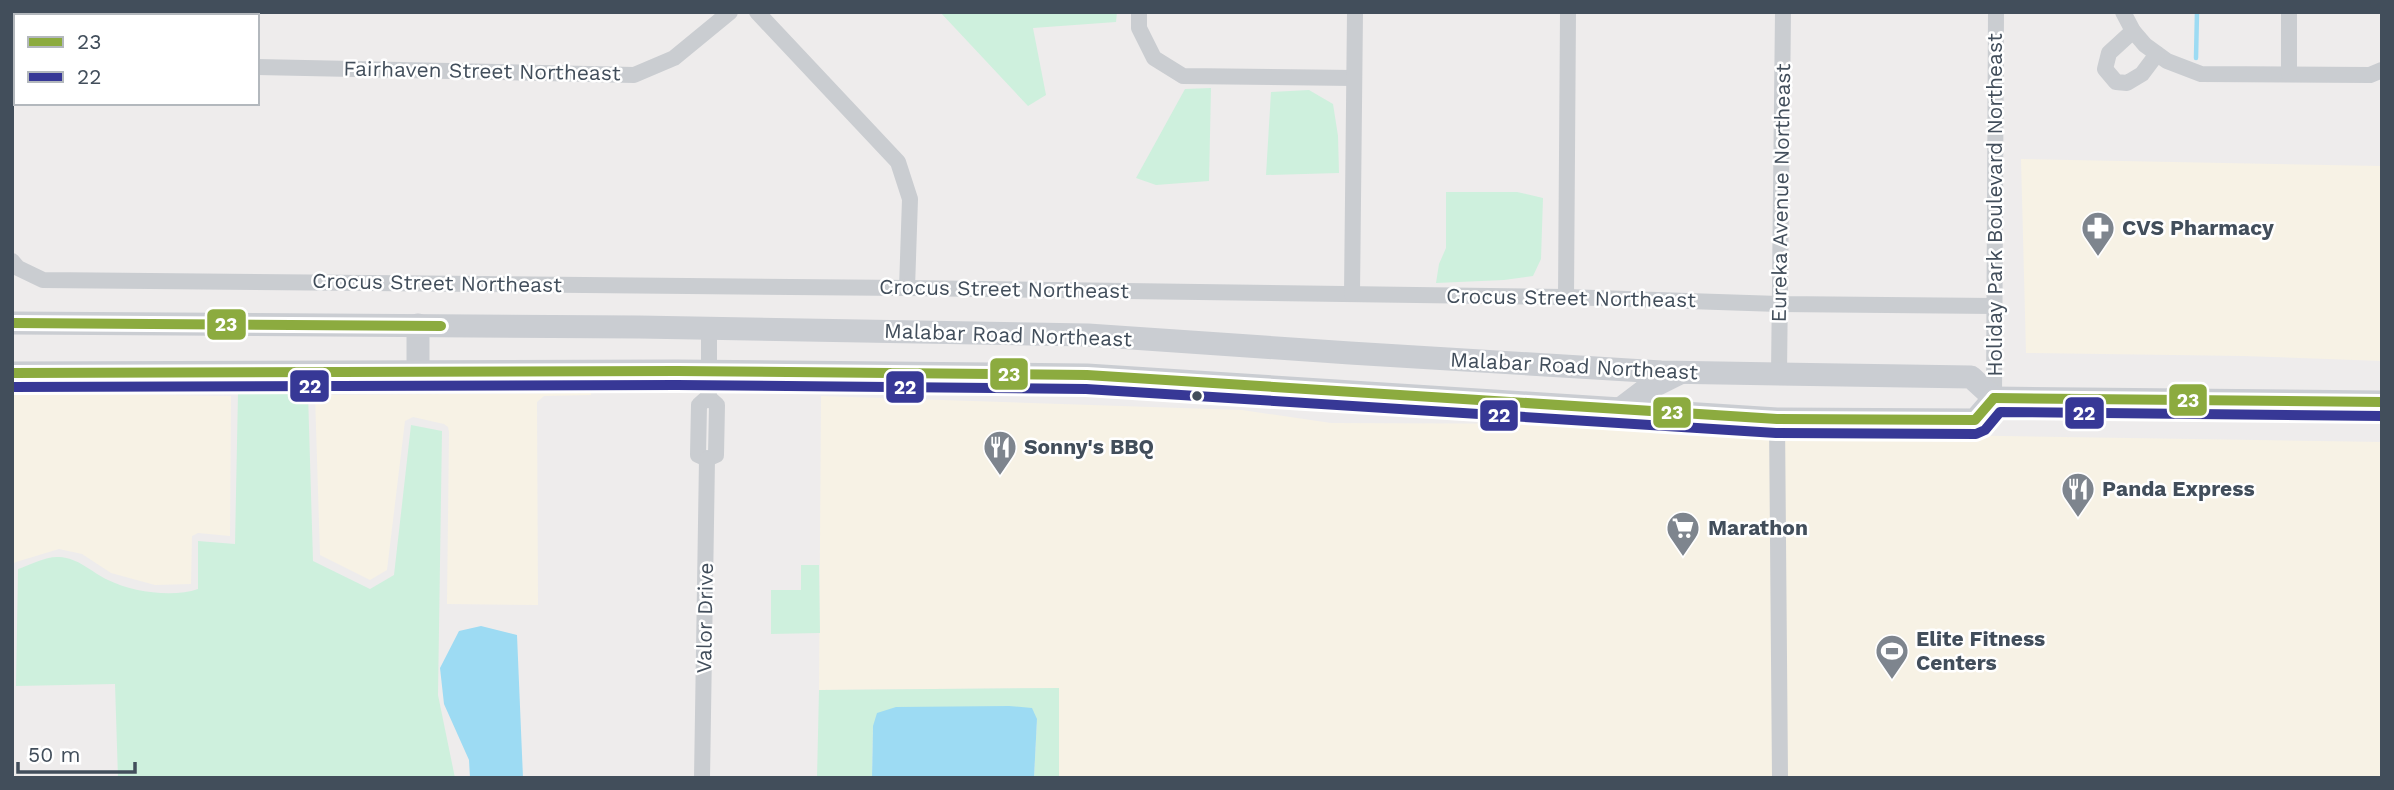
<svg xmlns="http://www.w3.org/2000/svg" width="2394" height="790" font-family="'Work Sans',sans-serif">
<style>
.commercial{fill:#f7f2e5}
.green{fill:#cef0dd}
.water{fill:#9ddbf3}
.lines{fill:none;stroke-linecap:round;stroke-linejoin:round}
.stream{stroke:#9ddbf3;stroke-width:4.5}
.minor{stroke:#cacdd1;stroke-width:16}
.secondary{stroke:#cacdd2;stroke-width:23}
.bus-1-casing{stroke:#fff;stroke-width:16}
.bus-2-casing{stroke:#fff;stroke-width:16}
.bus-1{stroke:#8cab3f;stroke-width:10}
.bus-2{stroke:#373896;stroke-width:10}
.bus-dot{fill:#424e5b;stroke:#fff;stroke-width:2.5}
.labels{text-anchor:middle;stroke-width:5;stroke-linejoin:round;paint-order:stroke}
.street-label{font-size:21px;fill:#424e5b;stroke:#fff}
.poi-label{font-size:21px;font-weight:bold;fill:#424e5b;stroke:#fff;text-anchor:start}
.line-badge{stroke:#fff;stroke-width:2.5}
.badge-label{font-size:19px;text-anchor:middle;font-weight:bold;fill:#fff}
</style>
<rect width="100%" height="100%" fill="#eeecec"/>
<g class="commercial">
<path d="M 2021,159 L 2382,166 L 2382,361 L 2243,356 L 2026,353 Z"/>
<path d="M 12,393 L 231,396 L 230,536 L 198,533 L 192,536 L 191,584 L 155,585 L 111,573 L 82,554 L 59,549 L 16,562 L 12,565 Z"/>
<path d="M 591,393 L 591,395 L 544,396 L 537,402 L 538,605 L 447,604 L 449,432 L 448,427 L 444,424 L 413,417 L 405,421 L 387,570 L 370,580 L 320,555 L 315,395 Z"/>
<path d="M 821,396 L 1242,410 L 1331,423 L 1591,424 L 1749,432 L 2382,442 L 2382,778 L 1059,778 L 1059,688 L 819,690 Z"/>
</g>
<g class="green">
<path d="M 940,12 L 1117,12 L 1116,22 L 1033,28 L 1046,95 L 1028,106 Z"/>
<path d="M 1211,88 L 1209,181 L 1156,185 L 1136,178 L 1185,89 Z"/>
<path d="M 1309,90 L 1333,104 L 1338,136 L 1339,173 L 1266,175 L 1271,92 Z"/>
<path d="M 1446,192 L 1517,192 L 1543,198 L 1541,259 L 1533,276 L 1504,280 L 1436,283 L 1439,264 L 1446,248 Z"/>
<path d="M 238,393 L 308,393 L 313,561 L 370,589 L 394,575 L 411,425 L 442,431 L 438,695 L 455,778 L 118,778 L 115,684 L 16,686 L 18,569 C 30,565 47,556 59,557 C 79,558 91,572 108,580 C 132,592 173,598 198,589 L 198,541 L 235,544 Z"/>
<path d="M 801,565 L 819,565 L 820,633 L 771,634 L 771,590 L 801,590 Z"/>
<path d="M 1059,688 L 1059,778 L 1034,778 L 1037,719 L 873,726 L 872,778 L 817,778 L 819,690 Z"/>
</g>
<g class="water">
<path d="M 481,626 L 517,635 L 523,778 L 470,778 L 469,760 L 444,704 L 440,668 L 459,631 Z"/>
<path d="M 1009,706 L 1032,708 L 1037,719 L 1034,778 L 872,778 L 873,726 L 877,713 L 896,707 Z"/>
</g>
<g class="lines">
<path class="stream" d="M 2196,58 L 2197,12"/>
<g class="minor">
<path d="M 757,12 L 898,162 L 910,199 L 907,288"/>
<path d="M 1139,12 L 1139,28 L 1154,58 L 1183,76 L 1354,78"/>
<path d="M 2123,12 L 2133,31 L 2145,45 L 2167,61 L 2201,74 L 2370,75 L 2382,70"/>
<path d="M 2289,12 L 2289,74"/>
<path d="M 2133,31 L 2109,53 L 2105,69 L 2116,82 L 2127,83 L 2142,74 L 2157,54"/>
<path d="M 12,61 L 16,62"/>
<path d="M 257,67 L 634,75 L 674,58 L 730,12"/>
<path d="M 12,261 L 18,268 L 43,280 L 907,288 L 1566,297 L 1779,304 L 1994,306"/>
<path d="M 1352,294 L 1355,12"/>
<path d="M 1566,297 L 1568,12"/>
<path d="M 1779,375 L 1783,12"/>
<path d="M 1994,398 L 1996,12"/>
<path d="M 1777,419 L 1780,778"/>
<path d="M 707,459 L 698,455 L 699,405 L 708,397 L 709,392 L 709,328"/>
<path d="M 707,459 L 716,455 L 717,405 L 708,397"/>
<path d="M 702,778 L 707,459"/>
</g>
<g class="secondary">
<path d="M 12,323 L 639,327 L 1088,335 L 1350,353 L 1661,372 L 1971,377 L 1994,398"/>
<path d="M 418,325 L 418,372"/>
<path d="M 12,373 L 677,371 L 1087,375 L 1777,419 L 1975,420 L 1994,398"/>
<path d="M 1994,398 L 2382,402"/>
<path d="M 1619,410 L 1644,391 L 1678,374"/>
</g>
<defs>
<g id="bus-1">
<path d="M 12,323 L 441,326"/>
<path d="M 12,373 L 677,371 L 1087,375 L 1777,419 L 1975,420 L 1994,398"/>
<path d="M 1994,398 L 2382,402"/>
</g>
<path id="bus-2" d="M 12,387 L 677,385 L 1086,389 L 1776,433 L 1976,434 L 1985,430 L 2000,412 L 2382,416"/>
</defs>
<use href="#bus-1" class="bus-1-casing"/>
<use href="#bus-2" class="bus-2-casing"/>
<use href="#bus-1" class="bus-1"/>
<use href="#bus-2" class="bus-2"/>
</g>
<defs>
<symbol id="pharmacy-pin" viewBox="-11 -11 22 30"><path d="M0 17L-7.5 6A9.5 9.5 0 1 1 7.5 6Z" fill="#7e858e" stroke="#fff"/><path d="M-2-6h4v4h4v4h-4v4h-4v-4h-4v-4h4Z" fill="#fff"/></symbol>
<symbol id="restaurant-pin" viewBox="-11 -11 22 30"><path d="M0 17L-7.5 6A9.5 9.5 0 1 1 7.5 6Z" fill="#7e858e" stroke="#fff"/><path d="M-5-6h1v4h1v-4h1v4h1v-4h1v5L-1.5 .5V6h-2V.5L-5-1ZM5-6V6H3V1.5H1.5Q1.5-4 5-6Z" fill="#fff"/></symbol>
<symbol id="supermarket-pin" viewBox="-11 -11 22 30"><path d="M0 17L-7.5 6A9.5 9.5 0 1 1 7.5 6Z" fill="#7e858e" stroke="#fff"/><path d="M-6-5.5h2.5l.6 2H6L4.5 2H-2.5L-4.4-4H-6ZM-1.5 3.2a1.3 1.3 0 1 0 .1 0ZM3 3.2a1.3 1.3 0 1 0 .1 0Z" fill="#fff"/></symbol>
<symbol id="stadium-pin" viewBox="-11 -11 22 30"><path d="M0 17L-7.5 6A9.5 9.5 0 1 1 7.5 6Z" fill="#7e858e" stroke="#fff"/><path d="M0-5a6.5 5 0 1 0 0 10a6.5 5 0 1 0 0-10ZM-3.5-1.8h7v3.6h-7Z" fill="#fff"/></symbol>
</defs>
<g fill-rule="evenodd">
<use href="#pharmacy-pin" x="2079" y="209" width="38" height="52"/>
<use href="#restaurant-pin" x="981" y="428" width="38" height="52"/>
<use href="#restaurant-pin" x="2059" y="470" width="38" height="52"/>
<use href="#supermarket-pin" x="1664" y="509" width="38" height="52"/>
<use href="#stadium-pin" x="1873" y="632" width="38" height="52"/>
</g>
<circle class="bus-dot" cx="1197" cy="396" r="6"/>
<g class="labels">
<g class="street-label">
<text transform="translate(482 71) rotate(1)" y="7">Fairhaven Street Northeast</text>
<text transform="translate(1781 193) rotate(-89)" y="7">Eureka Avenue Northeast</text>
<text transform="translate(1995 205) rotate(-90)" y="7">Holiday Park Boulevard Northeast</text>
<text transform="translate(437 283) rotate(1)" y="7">Crocus Street Northeast</text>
<text transform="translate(1004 289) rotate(1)" y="7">Crocus Street Northeast</text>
<text transform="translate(1571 298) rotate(1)" y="7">Crocus Street Northeast</text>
<text transform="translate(1008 335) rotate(2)" y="7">Malabar Road Northeast</text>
<text transform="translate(1574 366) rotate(3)" y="7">Malabar Road Northeast</text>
<text transform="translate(705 618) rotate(-89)" y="7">Valor Drive</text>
</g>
<g class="poi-label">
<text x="2122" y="235">CVS Pharmacy</text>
<text x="1024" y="454">Sonny's BBQ</text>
<text x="2102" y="496">Panda Express</text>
<text x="1708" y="535">Marathon</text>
<text x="1916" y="646">Elite Fitness<tspan x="1916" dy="24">Centers</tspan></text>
</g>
</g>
<g class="line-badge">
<rect x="206" y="308" width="41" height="33" rx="7" fill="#8cab3f"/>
<rect x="989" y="357" width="40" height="34" rx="7" fill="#8cab3f"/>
<rect x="289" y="369" width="41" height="34" rx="7" fill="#373896"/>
<rect x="885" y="370" width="40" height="34" rx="7" fill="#373896"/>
<rect x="2168" y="383" width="40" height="34" rx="7" fill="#8cab3f"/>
<rect x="1652" y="396" width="40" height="33" rx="7" fill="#8cab3f"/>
<rect x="2064" y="396" width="41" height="34" rx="7" fill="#373896"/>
<rect x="1479" y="399" width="40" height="33" rx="7" fill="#373896"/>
</g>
<g class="badge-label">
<text x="226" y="331">23</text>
<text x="1009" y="381">23</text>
<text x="310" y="393">22</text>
<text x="905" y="394">22</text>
<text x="2188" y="407">23</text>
<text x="1672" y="419">23</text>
<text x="2084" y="420">22</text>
<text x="1499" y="422">22</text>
</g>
<rect width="2394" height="790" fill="none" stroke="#424e5b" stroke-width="28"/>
<rect x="14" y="14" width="245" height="91" fill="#ffffff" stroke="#b3b8bd" stroke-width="2"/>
<rect x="28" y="37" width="35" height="10" fill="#8cab3f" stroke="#b3b8bd" stroke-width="2"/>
<text x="77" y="49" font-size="21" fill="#424e5b">23</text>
<rect x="28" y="72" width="35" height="10" fill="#373896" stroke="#b3b8bd" stroke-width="2"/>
<text x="77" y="84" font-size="21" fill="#424e5b">22</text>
<path d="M18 762v10h117v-10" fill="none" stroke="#424e5b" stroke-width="3.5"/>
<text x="28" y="762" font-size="21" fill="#424e5b" stroke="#ffffff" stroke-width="5" paint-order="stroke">50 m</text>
</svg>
